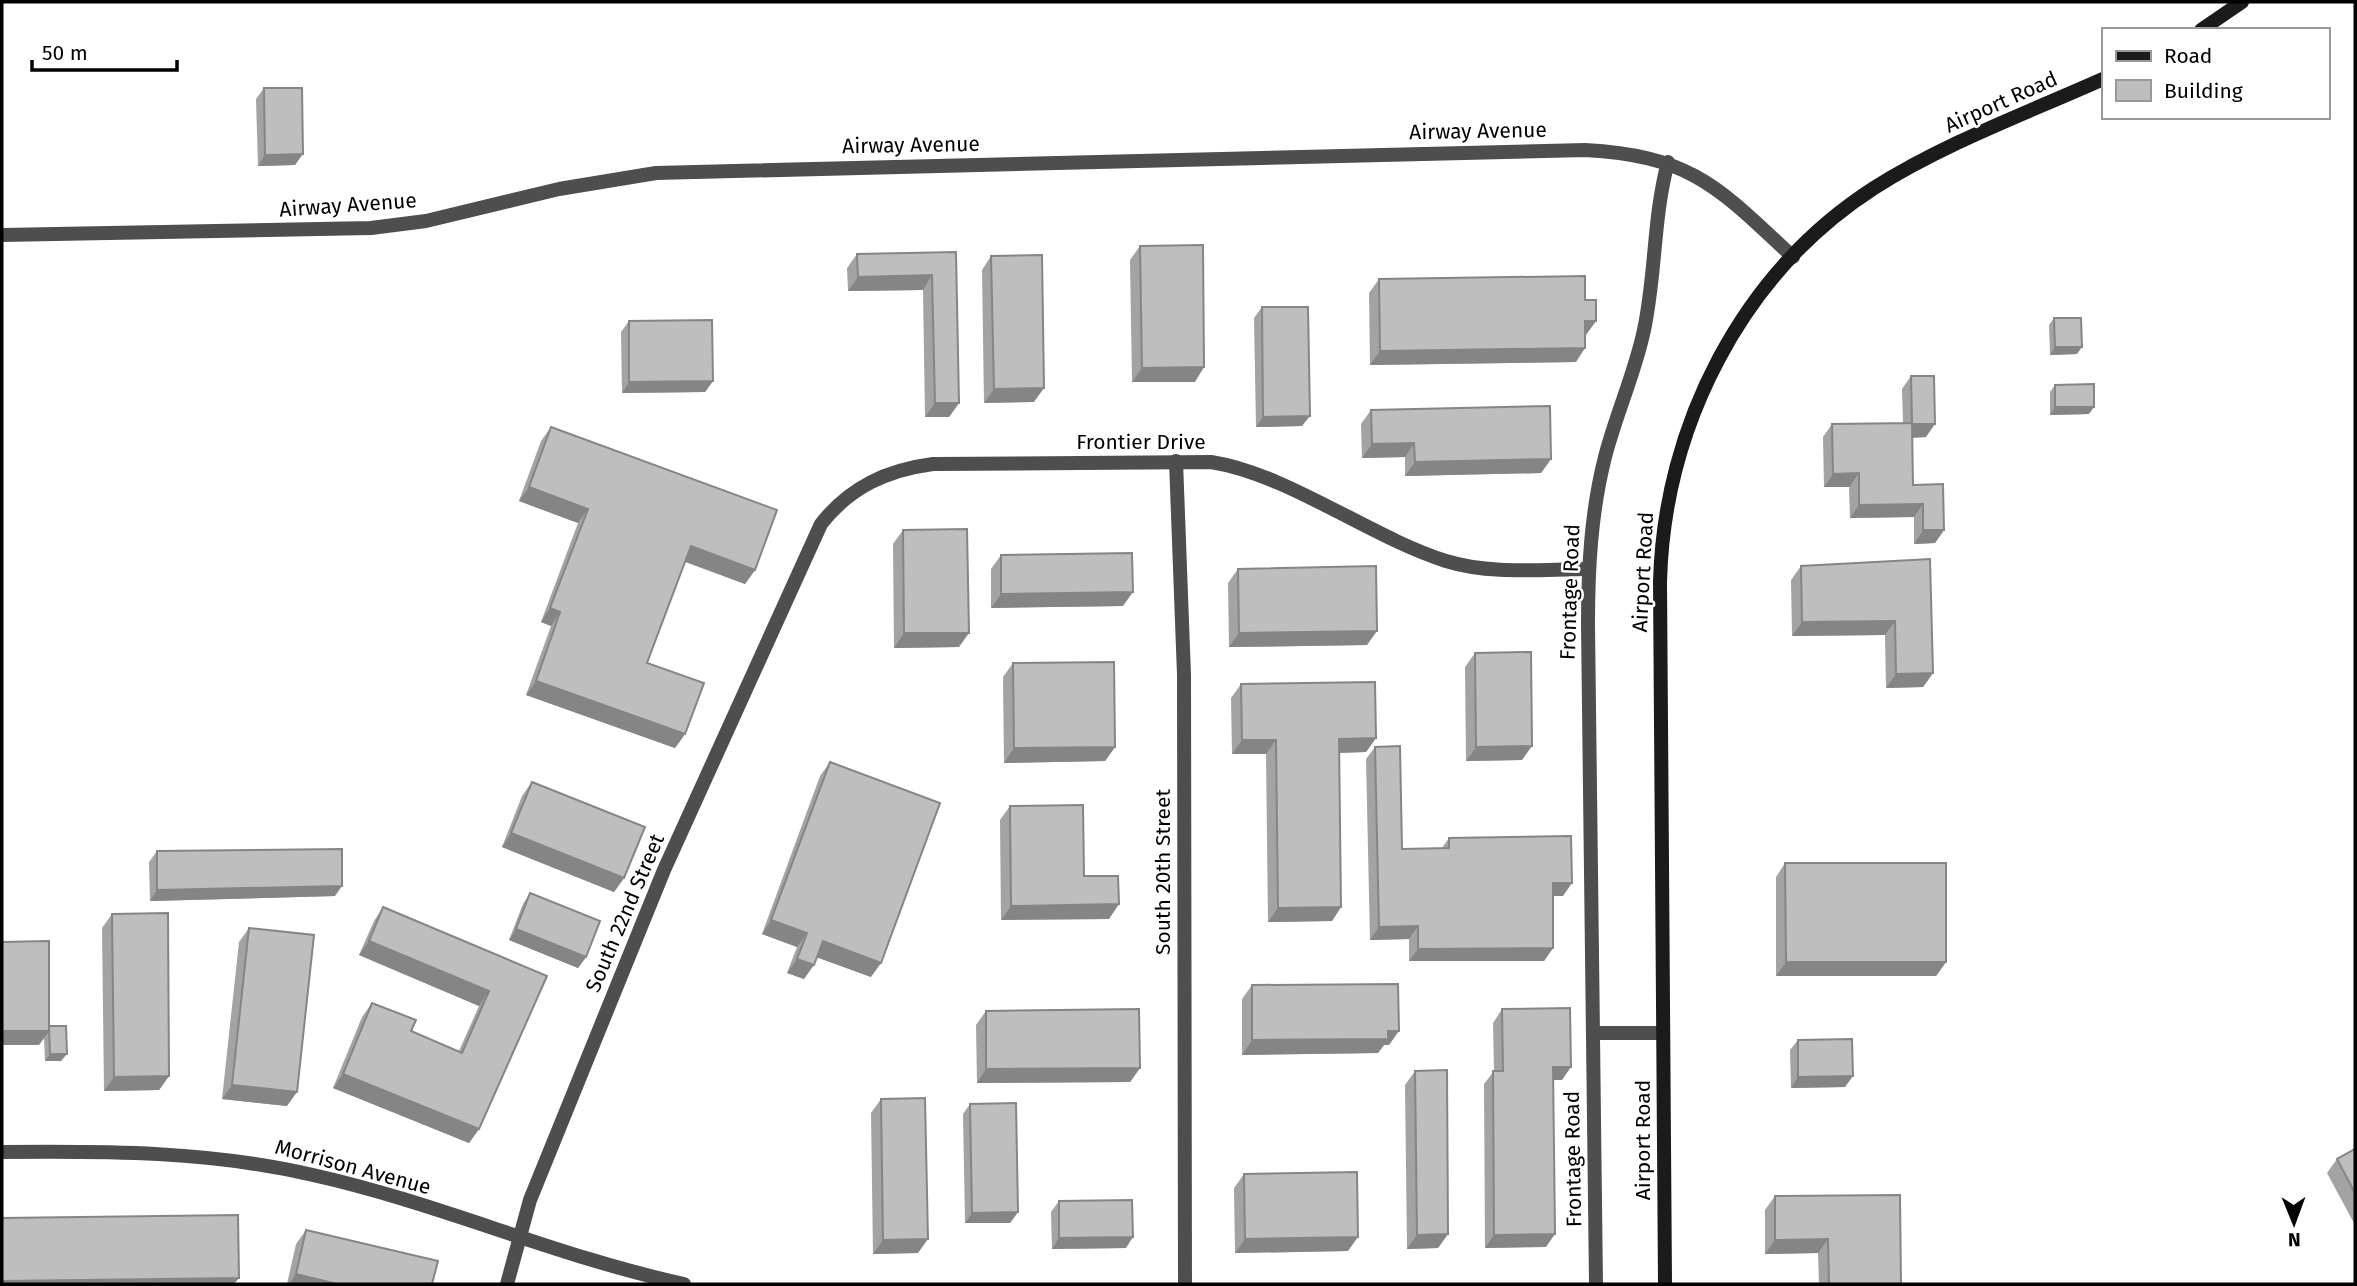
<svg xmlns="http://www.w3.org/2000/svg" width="2357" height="1286" font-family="'Fira Sans',sans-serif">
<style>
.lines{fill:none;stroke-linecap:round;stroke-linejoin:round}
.minor{stroke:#4e4e4e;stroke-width:14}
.tertiary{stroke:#4e4e4e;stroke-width:14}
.secondary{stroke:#1b1b1b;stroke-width:14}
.wall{fill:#a3a3a3}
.shaded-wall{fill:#858585}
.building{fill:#bebebe;stroke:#858585;stroke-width:2}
.labels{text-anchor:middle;stroke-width:5;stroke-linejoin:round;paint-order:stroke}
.street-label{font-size:21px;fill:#000;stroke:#fff}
</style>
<rect width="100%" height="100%" fill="#fff"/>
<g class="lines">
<g class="minor">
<path d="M 1176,461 L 1184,675 L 1185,1284"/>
<path d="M 1593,1033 L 1663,1033"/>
<path d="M 2,1152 C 107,1151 210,1151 313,1175 C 439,1203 558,1257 684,1284"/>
<path d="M 507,1284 L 530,1200 L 664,870 L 821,524 C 850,487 887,470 933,464 L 1211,462 C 1288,474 1370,537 1446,561 C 1491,575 1542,569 1589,569"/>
<path d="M 1596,1284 L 1588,625 C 1588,568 1591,512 1605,457 C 1616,414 1635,373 1644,330 C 1656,274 1653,218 1668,162"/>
</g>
<path class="tertiary" d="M 2,235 L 371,228 L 426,221 L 559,189 L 656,173 L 1585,150 C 1692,156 1718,187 1793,257"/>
<g class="secondary">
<path d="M 2201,30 L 2242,2"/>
<path d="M 1665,1284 L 1660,582 C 1664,426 1742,273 1874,188 C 1945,143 2027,113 2103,79"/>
</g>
</g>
<g class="wall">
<path d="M 264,88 L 295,165 L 258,166 L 256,99 Z"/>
<path d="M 1140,246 L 1195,382 L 1132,382 L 1130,260 Z"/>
<path d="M 956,252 L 959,403 L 949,417 L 925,417 L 923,290 L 848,291 L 847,268 L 857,254 Z"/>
<path d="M 991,256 L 1034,402 L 984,403 L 982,270 Z"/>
<path d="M 1379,279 L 1585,300 L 1596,321 L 1585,335 L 1576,362 L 1370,365 L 1369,293 Z"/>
<path d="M 1262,307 L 1302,426 L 1256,427 L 1254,318 Z"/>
<path d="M 2054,318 L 2077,354 L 2050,355 L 2049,325 Z"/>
<path d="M 629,321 L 713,381 L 705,392 L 622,393 L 621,332 Z"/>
<path d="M 1911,376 L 1926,437 L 1913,438 L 1913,485 L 1944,530 L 1935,543 L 1914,544 L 1914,517 L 1850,518 L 1849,487 L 1824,487 L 1823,437 L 1832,424 L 1903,423 L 1902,389 Z"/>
<path d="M 2055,385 L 2089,414 L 2050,415 L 2050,392 Z"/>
<path d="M 1371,410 L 1551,459 L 1541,473 L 1405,476 L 1405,457 L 1362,458 L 1361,424 Z"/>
<path d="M 551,427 L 755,570 L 745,584 L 685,562 L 647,663 L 685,734 L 675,748 L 526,695 L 551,626 L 541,622 L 578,523 L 519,501 L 541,441 Z"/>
<path d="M 903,530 L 959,647 L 894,648 L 893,544 Z"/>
<path d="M 1001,555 L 1123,606 L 991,608 L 991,569 Z"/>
<path d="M 1930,559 L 1933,673 L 1923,687 L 1886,688 L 1885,635 L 1792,636 L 1791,580 L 1801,566 Z"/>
<path d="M 1238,569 L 1367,645 L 1229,647 L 1228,583 Z"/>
<path d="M 1475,653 L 1522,760 L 1466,761 L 1465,667 Z"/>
<path d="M 1013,663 L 1115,747 L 1105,761 L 1004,763 L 1003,677 Z"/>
<path d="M 1241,684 L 1376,738 L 1366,752 L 1339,753 L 1341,907 L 1332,921 L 1268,922 L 1266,754 L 1232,754 L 1231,698 Z"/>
<path d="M 1375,747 L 1402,849 L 1442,848 L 1449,838 L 1563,896 L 1553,896 L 1553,948 L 1544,961 L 1409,961 L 1409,939 L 1370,940 L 1366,759 Z"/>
<path d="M 830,762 L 871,977 L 817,957 L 804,979 L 787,973 L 797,947 L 762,934 L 820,776 Z"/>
<path d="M 532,782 L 624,878 L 614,892 L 502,847 L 522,796 Z"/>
<path d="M 1010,806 L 1084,876 L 1109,919 L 1001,920 L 1000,820 Z"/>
<path d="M 157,851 L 335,896 L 150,901 L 149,862 Z"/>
<path d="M 1785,863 L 1946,962 L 1936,976 L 1776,976 L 1776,877 Z"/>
<path d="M 530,893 L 586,957 L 578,968 L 509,940 L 523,904 Z"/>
<path d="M 383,907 L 547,976 L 479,1129 L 469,1143 L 333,1088 L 362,1017 L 372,1003 L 411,1031 L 459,1051 L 479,1006 L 359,955 L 374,921 Z"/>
<path d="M 112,914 L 169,1076 L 159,1090 L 104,1091 L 102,928 Z"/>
<path d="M 249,928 L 287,1106 L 222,1099 L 239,942 Z"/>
<path d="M 1252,985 L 1389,1045 L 1384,1045 L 1378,1053 L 1242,1055 L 1242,999 Z"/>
<path d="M 1502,1009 L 1562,1080 L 1553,1080 L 1546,1247 L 1485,1248 L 1484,1084 L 1494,1071 L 1493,1023 Z"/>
<path d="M 986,1011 L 1140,1068 L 1130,1082 L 977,1083 L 976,1025 Z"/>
<path d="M 49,1027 L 61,1061 L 45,1061 L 44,1038 L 39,1045 Z"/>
<path d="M 1798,1040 L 1845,1087 L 1791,1088 L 1790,1050 Z"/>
<path d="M 1415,1071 L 1448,1234 L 1438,1248 L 1407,1249 L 1405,1085 Z"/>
<path d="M 881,1099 L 918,1253 L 873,1254 L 871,1113 Z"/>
<path d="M 970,1104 L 1018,1212 L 1010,1223 L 965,1223 L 963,1114 Z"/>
<path d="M 2355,1149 L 2355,1225 L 2327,1173 L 2337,1159 Z"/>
<path d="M 1244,1174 L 1348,1251 L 1235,1253 L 1234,1188 Z"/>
<path d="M 1775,1196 L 1901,1284 L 1819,1284 L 1818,1253 L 1765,1254 L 1765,1210 Z"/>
<path d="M 1059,1201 L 1126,1248 L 1052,1249 L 1051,1212 Z"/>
<path d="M 306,1230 L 432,1284 L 287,1284 L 296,1244 Z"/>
</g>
<g class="shaded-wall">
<path d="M 303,154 L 295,165 L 258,166 L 265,155 Z"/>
<path d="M 932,275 L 923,290 L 848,291 L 858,277 Z"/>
<path d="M 1585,321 L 1596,321 L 1586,335 L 1575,335 Z"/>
<path d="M 2055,347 L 2082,347 L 2077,354 L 2050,355 Z"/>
<path d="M 1585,348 L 1576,362 L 1370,365 L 1380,351 Z"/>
<path d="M 1204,367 L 1195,382 L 1132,382 L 1142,368 Z"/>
<path d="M 713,381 L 705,392 L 622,393 L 629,382 Z"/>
<path d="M 1044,388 L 1034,402 L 984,403 L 994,389 Z"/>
<path d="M 935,403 L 959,403 L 949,417 L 925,417 Z"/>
<path d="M 2055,407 L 2094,407 L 2089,414 L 2050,415 Z"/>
<path d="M 1310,416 L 1302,426 L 1256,427 L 1263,417 Z"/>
<path d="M 1912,424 L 1935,424 L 1926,437 L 1903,438 Z"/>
<path d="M 1414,443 L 1405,457 L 1362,458 L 1372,444 Z"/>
<path d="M 1551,459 L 1541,473 L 1405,476 L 1415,462 Z"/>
<path d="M 1859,473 L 1849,487 L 1824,487 L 1833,474 Z"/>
<path d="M 529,487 L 588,509 L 578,523 L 519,501 Z"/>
<path d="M 1923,504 L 1914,517 L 1850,518 L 1859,505 Z"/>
<path d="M 1923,530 L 1944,530 L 1935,543 L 1914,544 Z"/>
<path d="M 691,546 L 755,570 L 745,584 L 681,560 Z"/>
<path d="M 1133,592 L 1123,606 L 991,608 L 1001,594 Z"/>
<path d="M 550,608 L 560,612 L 551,626 L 541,622 Z"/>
<path d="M 1895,621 L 1885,635 L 1792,636 L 1802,622 Z"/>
<path d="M 1377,631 L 1367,645 L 1229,647 L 1239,633 Z"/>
<path d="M 904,633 L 969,633 L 959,647 L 894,648 Z"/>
<path d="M 1933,673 L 1923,687 L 1886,688 L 1896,674 Z"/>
<path d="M 536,681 L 685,734 L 675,748 L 526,695 Z"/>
<path d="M 1376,738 L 1366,752 L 1329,753 L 1339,739 Z"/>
<path d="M 1242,740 L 1276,740 L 1266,754 L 1232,754 Z"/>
<path d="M 1532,746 L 1522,760 L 1466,761 L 1476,747 Z"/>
<path d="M 1115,747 L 1105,761 L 1004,763 L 1014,748 Z"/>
<path d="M 511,833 L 624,878 L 614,892 L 502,847 Z"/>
<path d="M 1553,883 L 1572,883 L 1563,896 L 1544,896 Z"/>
<path d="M 342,886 L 335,896 L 150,901 L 157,890 Z"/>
<path d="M 1119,904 L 1109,919 L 1001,920 L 1011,906 Z"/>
<path d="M 1341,907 L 1332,921 L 1268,922 L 1278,908 Z"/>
<path d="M 771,920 L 807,933 L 797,947 L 762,934 Z"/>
<path d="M 1418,926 L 1409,939 L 1370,940 L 1379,927 Z"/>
<path d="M 516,929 L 586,957 L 578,968 L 509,940 Z"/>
<path d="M 369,941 L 489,991 L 479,1006 L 359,955 Z"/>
<path d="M 823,941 L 881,963 L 871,977 L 813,956 Z"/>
<path d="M 1553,948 L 1544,961 L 1409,961 L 1418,949 Z"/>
<path d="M 797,959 L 814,965 L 804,979 L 787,973 Z"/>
<path d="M 1786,962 L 1946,962 L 1936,976 L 1776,976 Z"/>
<path d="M 2,1031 L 49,1031 L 39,1045 L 2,1045 Z"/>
<path d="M 1388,1031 L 1399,1031 L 1389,1045 L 1384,1045 L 1378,1053 L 1242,1055 L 1252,1040 Z"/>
<path d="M 50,1054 L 67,1054 L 61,1061 L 45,1061 Z"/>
<path d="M 1553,1067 L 1571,1067 L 1562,1080 L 1544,1080 Z"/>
<path d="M 1140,1068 L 1130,1082 L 977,1083 L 986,1069 Z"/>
<path d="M 343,1074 L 479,1129 L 469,1143 L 333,1088 Z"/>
<path d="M 169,1076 L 159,1090 L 104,1091 L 114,1077 Z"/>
<path d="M 1853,1076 L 1845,1087 L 1791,1088 L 1798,1077 Z"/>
<path d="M 232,1085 L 297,1092 L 287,1106 L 222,1099 Z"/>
<path d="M 1018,1212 L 1010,1223 L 965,1223 L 972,1213 Z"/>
<path d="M 1448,1234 L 1438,1248 L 1407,1249 L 1417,1235 Z"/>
<path d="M 1555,1234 L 1546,1247 L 1485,1248 L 1494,1235 Z"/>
<path d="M 1133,1237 L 1126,1248 L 1052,1249 L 1059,1238 Z"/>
<path d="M 1358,1237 L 1348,1251 L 1235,1253 L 1245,1239 Z"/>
<path d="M 928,1239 L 918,1253 L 873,1254 L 883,1240 Z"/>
<path d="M 1828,1239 L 1818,1253 L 1765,1254 L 1775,1240 Z"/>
<path d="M 296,1274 L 337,1284 L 289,1284 Z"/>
<path d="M 239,1278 L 234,1284 L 2,1284 L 2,1281 Z"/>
</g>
<g class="building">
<path d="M 264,88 L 302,88 L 303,154 L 265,155 Z"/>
<path d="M 1203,245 L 1204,367 L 1142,368 L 1140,246 Z"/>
<path d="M 956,252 L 959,403 L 935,403 L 932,275 L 858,277 L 857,254 Z"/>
<path d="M 1042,255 L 1044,388 L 994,389 L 991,256 Z"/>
<path d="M 1585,276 L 1585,300 L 1596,300 L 1596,321 L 1585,321 L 1585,348 L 1380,351 L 1379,279 Z"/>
<path d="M 1262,307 L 1308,307 L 1310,416 L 1263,417 Z"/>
<path d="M 2054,318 L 2081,318 L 2082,347 L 2055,347 Z"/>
<path d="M 712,320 L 713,381 L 629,382 L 629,321 Z"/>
<path d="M 1911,376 L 1934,376 L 1935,424 L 1912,424 L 1913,485 L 1943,484 L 1944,530 L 1923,530 L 1923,504 L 1859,505 L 1859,473 L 1833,474 L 1832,424 L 1912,423 Z"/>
<path d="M 2094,384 L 2094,407 L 2055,407 L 2055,385 Z"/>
<path d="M 1550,406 L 1551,459 L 1415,462 L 1414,443 L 1372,444 L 1371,410 Z"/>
<path d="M 551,427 L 777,510 L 755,570 L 691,546 L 647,663 L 704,683 L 685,734 L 536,681 L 560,612 L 550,608 L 588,509 L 529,487 Z"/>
<path d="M 967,529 L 969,633 L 904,633 L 903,530 Z"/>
<path d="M 1132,553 L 1133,592 L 1001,594 L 1001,555 Z"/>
<path d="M 1930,559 L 1933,673 L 1896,674 L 1895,621 L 1802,622 L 1801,566 Z"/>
<path d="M 1376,566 L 1377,631 L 1239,633 L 1238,569 Z"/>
<path d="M 1531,652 L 1532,746 L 1476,747 L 1475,653 Z"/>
<path d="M 1114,662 L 1115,747 L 1014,748 L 1013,663 Z"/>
<path d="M 1375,682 L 1376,738 L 1339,739 L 1341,907 L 1278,908 L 1276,740 L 1242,740 L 1241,684 Z"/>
<path d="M 1400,746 L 1402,849 L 1449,848 L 1449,838 L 1571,836 L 1572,883 L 1553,883 L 1553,948 L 1418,949 L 1418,926 L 1379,927 L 1375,747 Z"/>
<path d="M 830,762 L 940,803 L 881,963 L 823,941 L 814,965 L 797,959 L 807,933 L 771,920 Z"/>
<path d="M 532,782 L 645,827 L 624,878 L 511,833 Z"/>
<path d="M 1083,805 L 1084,876 L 1118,876 L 1119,904 L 1011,906 L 1010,806 Z"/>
<path d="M 342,849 L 342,886 L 157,890 L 157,851 Z"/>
<path d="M 1785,863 L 1946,863 L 1946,962 L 1786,962 Z"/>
<path d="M 530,893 L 600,921 L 586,957 L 516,929 Z"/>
<path d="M 383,907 L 547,976 L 479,1129 L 343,1074 L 372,1003 L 416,1020 L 411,1031 L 462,1053 L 489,991 L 369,941 Z"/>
<path d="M 168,913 L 169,1076 L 114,1077 L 112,914 Z"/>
<path d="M 249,928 L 314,935 L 297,1092 L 232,1085 Z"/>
<path d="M 49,941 L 49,1031 L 2,1031 L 2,942 Z"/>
<path d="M 1398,984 L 1399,1031 L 1388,1031 L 1388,1039 L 1252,1040 L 1252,985 Z"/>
<path d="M 1570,1008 L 1571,1067 L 1553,1067 L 1555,1234 L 1494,1235 L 1493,1071 L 1503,1071 L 1502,1009 Z"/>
<path d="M 1139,1009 L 1140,1068 L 986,1069 L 986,1011 Z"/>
<path d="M 49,1026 L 66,1026 L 67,1054 L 50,1054 Z"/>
<path d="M 1852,1039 L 1853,1076 L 1798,1077 L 1798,1040 Z"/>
<path d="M 1447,1070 L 1448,1234 L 1417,1235 L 1415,1071 Z"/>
<path d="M 925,1098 L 928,1239 L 883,1240 L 881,1099 Z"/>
<path d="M 1016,1103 L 1018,1212 L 972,1213 L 970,1104 Z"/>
<path d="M 2355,1149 L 2355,1193 L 2337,1159 Z"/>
<path d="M 1357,1172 L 1358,1237 L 1245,1239 L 1244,1174 Z"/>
<path d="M 1900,1195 L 1901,1284 L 1829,1284 L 1828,1239 L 1775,1240 L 1775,1196 Z"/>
<path d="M 1132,1200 L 1133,1237 L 1059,1238 L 1059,1201 Z"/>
<path d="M 238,1215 L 239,1278 L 2,1281 L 2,1218 Z"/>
<path d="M 306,1230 L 438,1261 L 432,1284 L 337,1284 L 296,1274 Z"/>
</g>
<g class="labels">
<g class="street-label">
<text transform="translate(2001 102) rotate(-24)" y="7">Airport Road</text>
<text transform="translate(1478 131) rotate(-1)" y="7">Airway Avenue</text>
<text transform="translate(911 145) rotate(-1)" y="7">Airway Avenue</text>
<text transform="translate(348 205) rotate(-4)" y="7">Airway Avenue</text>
<text x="1141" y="449">Frontier Drive</text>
<text transform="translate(1643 572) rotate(-87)" y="7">Airport Road</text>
<text transform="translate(1570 592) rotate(-88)" y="7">Frontage Road</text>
<text transform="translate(1163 872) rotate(-90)" y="7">South 20th Street</text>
<text transform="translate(625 913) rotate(-67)" y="7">South 22nd Street</text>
<text transform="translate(1643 1140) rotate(-90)" y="7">Airport Road</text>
<text transform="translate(1573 1159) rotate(-91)" y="7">Frontage Road</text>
<text transform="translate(353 1167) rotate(15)" y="7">Morrison Avenue</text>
</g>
</g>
<rect width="2357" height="1286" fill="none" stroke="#000000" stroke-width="7"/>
<rect x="2102" y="28" width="228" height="91" fill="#ffffff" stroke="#999999" stroke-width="2"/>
<rect x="2116" y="51" width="35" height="10" fill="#1b1b1b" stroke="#999999" stroke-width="2"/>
<text x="2164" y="63" font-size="21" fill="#000000">Road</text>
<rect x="2116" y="80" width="35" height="21" fill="#bebebe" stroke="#999999" stroke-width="2"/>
<text x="2164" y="98" font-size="21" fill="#000000">Building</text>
<g transform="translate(2294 1223) rotate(179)" stroke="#ffffff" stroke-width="5" paint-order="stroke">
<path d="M0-5L12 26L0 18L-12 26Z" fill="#000000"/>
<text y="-10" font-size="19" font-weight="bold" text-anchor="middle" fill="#000000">N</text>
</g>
<path d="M32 60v10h145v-10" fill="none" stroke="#000000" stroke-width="3.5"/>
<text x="42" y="60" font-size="21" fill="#000000" stroke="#ffffff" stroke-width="5" paint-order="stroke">50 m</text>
</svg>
